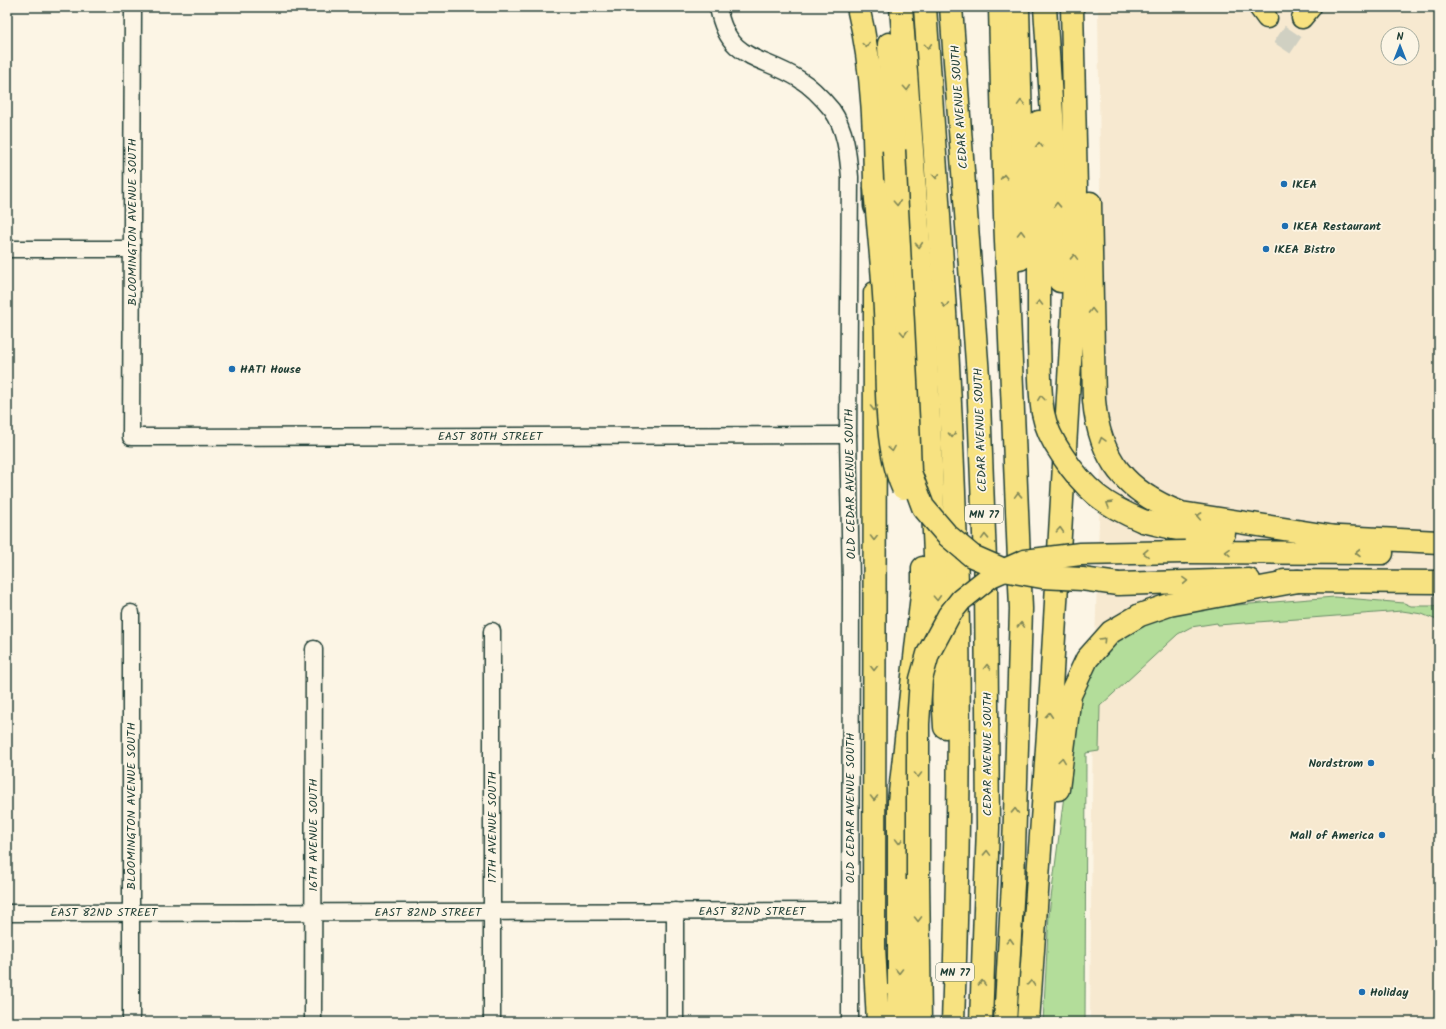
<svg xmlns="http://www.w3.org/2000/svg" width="1446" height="1029" font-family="Kalam,sans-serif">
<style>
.built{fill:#f7e9d0;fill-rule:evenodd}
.green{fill:#b3dd9a;stroke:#698d67}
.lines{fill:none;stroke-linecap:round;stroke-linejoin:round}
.major-tunnel{stroke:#d0d0c2;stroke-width:20;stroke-dasharray:20 10;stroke-linecap:butt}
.minor-casing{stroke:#1f3d34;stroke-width:19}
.major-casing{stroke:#1f3d34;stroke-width:23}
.highway-casing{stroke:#1f3d34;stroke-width:25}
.minor{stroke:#fcf5e5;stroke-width:16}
.major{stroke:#f7e281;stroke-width:20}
.highway{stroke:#f7e281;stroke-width:22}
.highway-bridge-casing{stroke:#1f3d34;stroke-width:25;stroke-linecap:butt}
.highway-bridge{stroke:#f7e281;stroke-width:22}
.oneway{stroke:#808757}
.poi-dot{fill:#1f6fb2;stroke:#fcf5e5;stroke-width:1.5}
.labels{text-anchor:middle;stroke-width:3.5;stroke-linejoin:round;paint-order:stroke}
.shield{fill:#fcf5e5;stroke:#617469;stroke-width:1}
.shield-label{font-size:11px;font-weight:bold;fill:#1f3d34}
.street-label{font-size:12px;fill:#1f3d34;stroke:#fcf5e5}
.poi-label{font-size:12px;font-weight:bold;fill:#1f3d34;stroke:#fcf5e5;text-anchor:start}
</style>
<rect width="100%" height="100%" fill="#fcf5e5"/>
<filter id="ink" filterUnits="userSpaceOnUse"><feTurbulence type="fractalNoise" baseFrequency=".025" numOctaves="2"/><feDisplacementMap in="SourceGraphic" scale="8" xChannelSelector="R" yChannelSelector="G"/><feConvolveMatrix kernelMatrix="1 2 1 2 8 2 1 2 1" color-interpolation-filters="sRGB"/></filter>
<g filter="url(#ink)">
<path class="built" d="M 1098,7 L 1206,7 L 1217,11 L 1439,11 L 1439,1022 L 1090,1022 L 1093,701 L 1103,404 ZM 1388,34 L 1412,34 L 1412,58 L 1388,58 Z"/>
<path class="green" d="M 1334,597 L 1404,603 L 1411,606 L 1439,606 L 1439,621 L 1422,614 L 1402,611 L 1218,625 L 1217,623 L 1191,627 L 1178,634 L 1100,706 L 1099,751 L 1086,753 L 1085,1022 L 1043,1022 L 1049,914 L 1069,756 L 1074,722 L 1087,674 L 1121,635 L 1167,611 Z"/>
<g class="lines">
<path class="major-tunnel" d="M 1282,48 L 1302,18"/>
<defs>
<g id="minor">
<path d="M 133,7 L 131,437 L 848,435"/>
<path d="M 718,7 C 728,62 761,55 799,79 C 812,87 823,99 832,110 C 846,130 848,154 850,177 L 848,435 L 851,581 L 850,1022"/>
<path d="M 7,249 L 132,249"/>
<path d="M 131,613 L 131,1022"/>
<path d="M 492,631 L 492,1022"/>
<path d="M 675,911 L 675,1022"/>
<path d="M 7,913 L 850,911"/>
<path d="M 313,1022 L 314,649"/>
</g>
<g id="major">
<path d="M 1259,7 L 1267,18"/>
<path d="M 1302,18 L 1311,7"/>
</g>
<g id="highway">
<path d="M 858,7 C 874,72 875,140 875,206"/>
<path d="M 901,7 L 924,307 L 935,555 L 945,727"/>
<path d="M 925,7 C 938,199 952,391 957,583 C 961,729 958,876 953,1022"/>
<path d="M 951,7 L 978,376 L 986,586 L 988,827 L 981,1022"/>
<path d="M 1000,7 L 1005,216 L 1021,609 L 1013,884 L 1005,1022"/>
<path d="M 1018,7 L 1022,167 L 1020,259"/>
<path d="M 1045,7 L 1055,162 L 1060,281"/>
<path d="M 889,44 L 894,150"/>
<path d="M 1039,122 L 1039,342"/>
<path d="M 1090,203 L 1094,400 C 1099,459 1126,492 1181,513 L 1335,537"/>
<path d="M 875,293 L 874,947 L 878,1022"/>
<path d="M 1143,521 L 1186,531 L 1224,533"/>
<path d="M 1320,536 L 1439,542"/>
<path d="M 1185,552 L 1382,553"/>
<path d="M 1284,581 L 1439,582"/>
<path d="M 1118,584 L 1249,580"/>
<path d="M 1058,789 L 1070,695 L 1087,659 L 1111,632 L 1140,615 L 1169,605 L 1298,581"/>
<path d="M 918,880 L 920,1022"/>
<path d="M 899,1022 L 899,802 L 923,586 L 923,568"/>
<path d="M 1028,1022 L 1050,705 L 1073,311 L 1076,189 L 1072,7"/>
</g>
</defs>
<use href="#minor" class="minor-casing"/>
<use href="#major" class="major-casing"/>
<use href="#highway" class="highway-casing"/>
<use href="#minor" class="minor"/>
<use href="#major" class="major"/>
<use href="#highway" class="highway"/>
<defs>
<g id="highway-bridge">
<path d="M 894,150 L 908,420 L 910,472 L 923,507 L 947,535 L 972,556 L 1004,570 L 1042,577 L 1082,579 L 1118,584"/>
<path d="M 875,187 C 878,228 883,269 885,311 C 888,363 882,441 903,488"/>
<path d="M 1039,342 C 1040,366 1039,390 1043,413 C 1046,429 1053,442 1062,455 C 1085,490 1104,505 1143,521"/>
<path d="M 918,880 L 918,724 L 921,679 L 928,654 L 949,615 L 961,600 L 991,576 L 1025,561 L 1080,554 L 1185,552"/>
</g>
</defs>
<use href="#highway-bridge" class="highway-bridge-casing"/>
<use href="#highway-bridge" class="highway-bridge"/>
</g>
<defs><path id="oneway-chevron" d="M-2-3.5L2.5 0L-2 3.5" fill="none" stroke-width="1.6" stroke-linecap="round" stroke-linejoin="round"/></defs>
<g class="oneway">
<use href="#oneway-chevron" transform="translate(866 45) rotate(82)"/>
<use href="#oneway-chevron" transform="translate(928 46) rotate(86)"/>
<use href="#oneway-chevron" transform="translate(907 88) rotate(86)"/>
<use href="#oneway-chevron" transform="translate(1021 103) rotate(-92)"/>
<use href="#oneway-chevron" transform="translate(1039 145) rotate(-90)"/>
<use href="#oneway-chevron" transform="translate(936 176) rotate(86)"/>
<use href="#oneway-chevron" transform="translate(1004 177) rotate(-91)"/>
<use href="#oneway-chevron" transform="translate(897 203) rotate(87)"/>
<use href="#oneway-chevron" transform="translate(1057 205) rotate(-92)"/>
<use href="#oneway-chevron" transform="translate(1021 233) rotate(-89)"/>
<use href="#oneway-chevron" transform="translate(919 245) rotate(85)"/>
<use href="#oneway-chevron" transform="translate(1074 257) rotate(-88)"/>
<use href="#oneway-chevron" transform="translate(1039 303) rotate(-90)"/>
<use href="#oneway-chevron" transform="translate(945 305) rotate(86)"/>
<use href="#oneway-chevron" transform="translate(1092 311) rotate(-91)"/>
<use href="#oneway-chevron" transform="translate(904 333) rotate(87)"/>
<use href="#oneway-chevron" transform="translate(1041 398) rotate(-97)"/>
<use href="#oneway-chevron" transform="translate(874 408) rotate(90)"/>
<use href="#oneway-chevron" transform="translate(952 435) rotate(88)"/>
<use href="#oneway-chevron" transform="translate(1102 440) rotate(-106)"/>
<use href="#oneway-chevron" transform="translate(892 449) rotate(81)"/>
<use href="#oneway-chevron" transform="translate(1018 495) rotate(-92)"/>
<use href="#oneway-chevron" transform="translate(1109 504) rotate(-148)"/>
<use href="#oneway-chevron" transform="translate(1199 516) rotate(-169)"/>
<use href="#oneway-chevron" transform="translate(1060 530) rotate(-87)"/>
<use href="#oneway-chevron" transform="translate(985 537) rotate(-92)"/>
<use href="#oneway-chevron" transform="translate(874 538) rotate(90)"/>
<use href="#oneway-chevron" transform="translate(1228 552) rotate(-179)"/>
<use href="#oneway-chevron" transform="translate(1146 553) rotate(178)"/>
<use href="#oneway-chevron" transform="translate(1358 553) rotate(180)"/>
<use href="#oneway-chevron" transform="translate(1185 581) rotate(-2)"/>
<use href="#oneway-chevron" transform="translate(937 598) rotate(87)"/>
<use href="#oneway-chevron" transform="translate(1021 625) rotate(-88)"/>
<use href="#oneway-chevron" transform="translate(1103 640) rotate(-47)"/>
<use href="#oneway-chevron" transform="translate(987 667) rotate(-90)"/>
<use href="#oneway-chevron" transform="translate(874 668) rotate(90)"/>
<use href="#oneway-chevron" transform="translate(1049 715) rotate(-86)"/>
<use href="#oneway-chevron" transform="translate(1062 760) rotate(-82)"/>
<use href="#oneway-chevron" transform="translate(918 775) rotate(90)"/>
<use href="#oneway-chevron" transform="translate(874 798) rotate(90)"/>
<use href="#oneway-chevron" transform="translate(1015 811) rotate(-88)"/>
<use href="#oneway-chevron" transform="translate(899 841) rotate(90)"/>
<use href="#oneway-chevron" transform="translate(987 853) rotate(-88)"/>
<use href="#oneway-chevron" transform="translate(918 919) rotate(89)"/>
<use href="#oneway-chevron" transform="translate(1010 941) rotate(-87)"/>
<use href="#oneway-chevron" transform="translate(899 971) rotate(90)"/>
<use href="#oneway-chevron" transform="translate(982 983) rotate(-88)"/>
<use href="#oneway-chevron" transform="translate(1031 983) rotate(-86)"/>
</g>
</g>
<g class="poi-dot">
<circle cx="1284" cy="184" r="4"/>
<circle cx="1285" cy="226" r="4"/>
<circle cx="1266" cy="249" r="4"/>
<circle cx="232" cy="369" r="4"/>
<circle cx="1371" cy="763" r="4"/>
<circle cx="1382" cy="835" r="4"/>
<circle cx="1362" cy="992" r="4"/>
</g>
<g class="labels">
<g class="shield">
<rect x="965" y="505" width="38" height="18" rx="3"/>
<rect x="936" y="963" width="38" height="18" rx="3"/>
</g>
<g class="shield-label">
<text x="984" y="518">MN 77</text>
<text x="955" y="976">MN 77</text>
</g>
<g class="street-label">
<text transform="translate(959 107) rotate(-94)" y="4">CEDAR AVENUE SOUTH</text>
<text transform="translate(132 222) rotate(-90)" y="4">BLOOMINGTON AVENUE SOUTH</text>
<text transform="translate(980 430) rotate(-92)" y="4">CEDAR AVENUE SOUTH</text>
<text x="490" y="440">EAST 80TH STREET</text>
<text transform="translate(850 484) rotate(-91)" y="4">OLD CEDAR AVENUE SOUTH</text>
<text transform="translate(987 754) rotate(-90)" y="4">CEDAR AVENUE SOUTH</text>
<text transform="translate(131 806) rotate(-90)" y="4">BLOOMINGTON AVENUE SOUTH</text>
<text transform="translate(850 808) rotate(-90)" y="4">OLD CEDAR AVENUE SOUTH</text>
<text transform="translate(492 827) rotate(-90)" y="4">17TH AVENUE SOUTH</text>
<text transform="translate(313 835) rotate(-90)" y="4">16TH AVENUE SOUTH</text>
<text x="752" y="915">EAST 82ND STREET</text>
<text x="104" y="916">EAST 82ND STREET</text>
<text x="428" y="916">EAST 82ND STREET</text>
</g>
<g class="poi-label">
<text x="1292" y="188">IKEA</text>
<text x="1293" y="230">IKEA Restaurant</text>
<text x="1274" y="253">IKEA Bistro</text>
<text x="240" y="373">HATI House</text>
<text x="1363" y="767" text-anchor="end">Nordstrom</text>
<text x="1374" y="839" text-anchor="end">Mall of America</text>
<text x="1370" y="996">Holiday</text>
</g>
</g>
<rect width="1446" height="1029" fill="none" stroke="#fcf5e5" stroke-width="24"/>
<rect x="12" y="12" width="1422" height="1005" fill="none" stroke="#1f3d34" stroke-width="1.5" filter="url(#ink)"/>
<g transform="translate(1400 46)"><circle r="19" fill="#fcf5e5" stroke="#a4ab9e"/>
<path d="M0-3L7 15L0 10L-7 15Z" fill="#1f6fb2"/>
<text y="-6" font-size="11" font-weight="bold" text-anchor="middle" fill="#1f3d34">N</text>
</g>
</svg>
